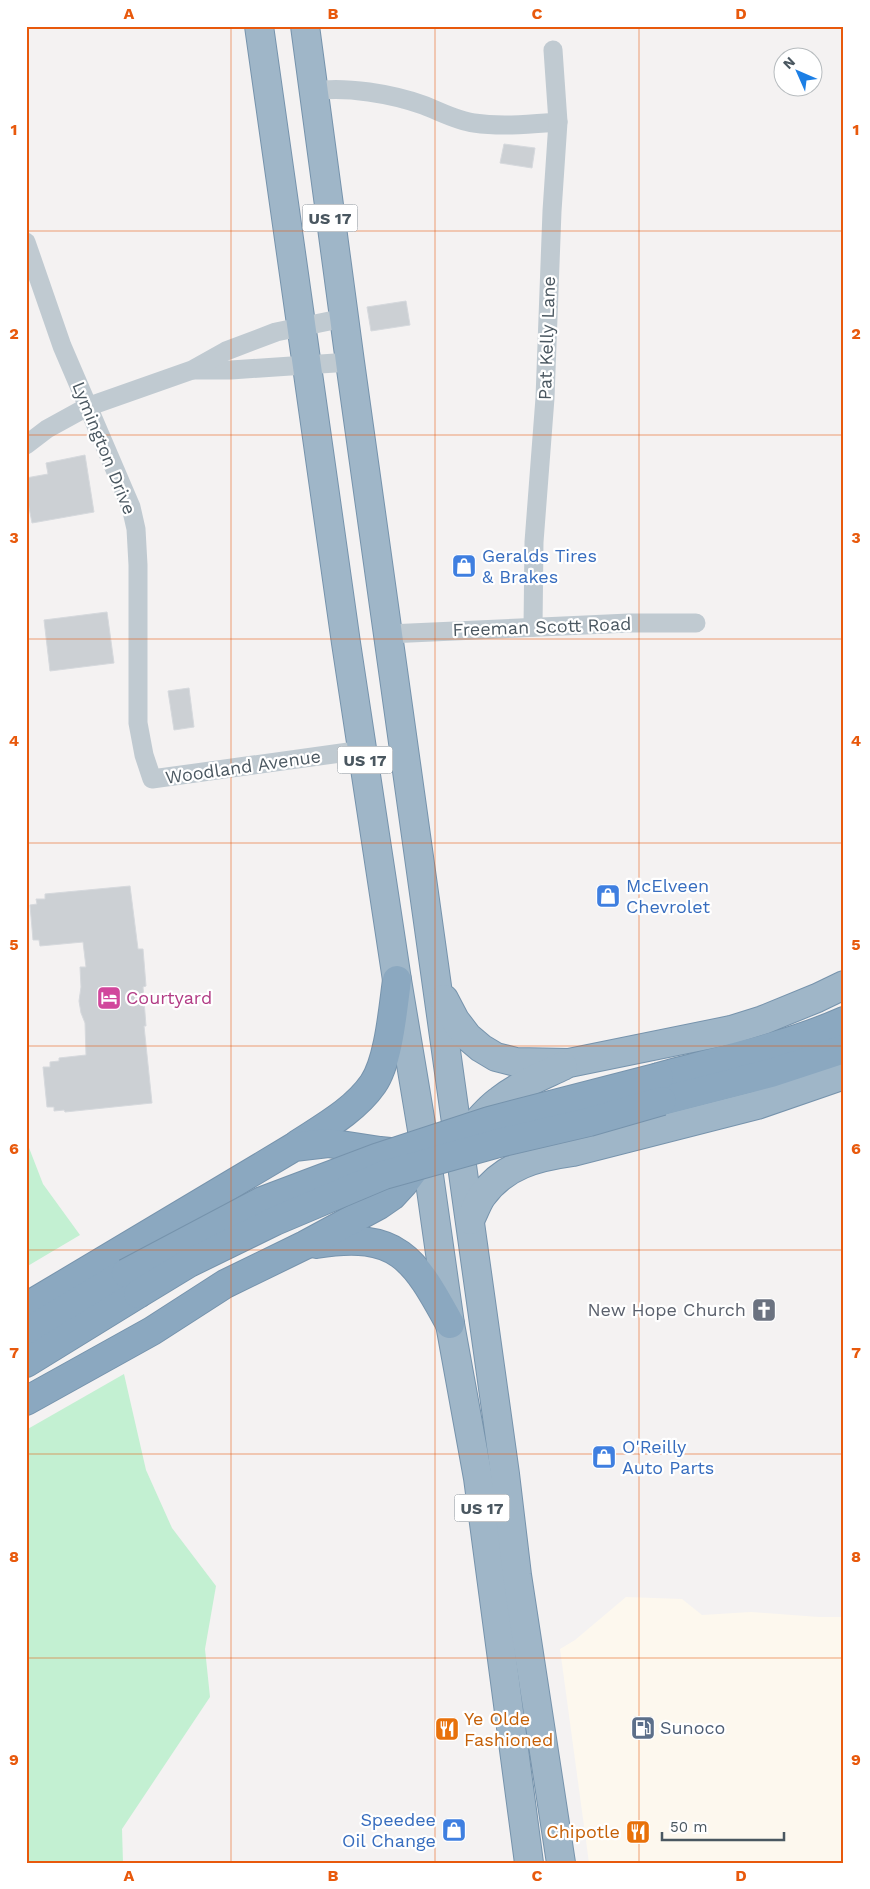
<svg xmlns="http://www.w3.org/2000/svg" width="870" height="1889" font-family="'Work Sans',sans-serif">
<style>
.commercial{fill:#fdf8ee}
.green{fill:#c3f0d2}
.building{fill:#ccd0d4;stroke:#d6d9dd}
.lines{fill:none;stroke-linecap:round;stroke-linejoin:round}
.trunk-casing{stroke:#7693ac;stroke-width:30}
.motorway-casing{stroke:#7693ac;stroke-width:30}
.minor{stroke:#c0cad1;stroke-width:19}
.trunk{stroke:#9fb6c8;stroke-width:28}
.motorway{stroke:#8ba8c0;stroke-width:28}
.motorway-bridge-casing{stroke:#7693ac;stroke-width:30;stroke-linecap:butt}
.motorway-bridge{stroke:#8ba8c0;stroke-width:28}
.grid{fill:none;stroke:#e8590c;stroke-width:1;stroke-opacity:0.55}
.labels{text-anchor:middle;stroke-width:4.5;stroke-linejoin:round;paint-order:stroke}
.shield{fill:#fff;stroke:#808990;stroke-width:1}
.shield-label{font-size:16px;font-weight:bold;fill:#4a5760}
.street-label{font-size:18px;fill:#4a5760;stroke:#fff}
.shop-label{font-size:18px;fill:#366cbe;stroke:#fff;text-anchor:start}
.hotel-label{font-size:18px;fill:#b23c85;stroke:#fff;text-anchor:start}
.worship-label{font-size:18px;fill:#5b616d;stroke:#fff;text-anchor:end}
.food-label{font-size:18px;fill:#c56008;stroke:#fff;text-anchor:start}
.service-label{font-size:18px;fill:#4e5e75;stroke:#fff;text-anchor:start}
.neatline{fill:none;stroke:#e8590c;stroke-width:2}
.grid-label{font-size:16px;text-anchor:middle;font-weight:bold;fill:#e8590c}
</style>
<rect width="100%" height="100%" fill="#f4f2f2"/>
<path class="commercial" d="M 626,1597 L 682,1599 L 702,1615 L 751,1612 L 819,1617 L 844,1617 L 844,1863 L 589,1863 L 560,1649 L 575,1640 Z"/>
<g class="green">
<path d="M 26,1140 L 43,1184 L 80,1235 L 26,1267 Z"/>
<path d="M 124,1374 L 146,1470 L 172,1528 L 216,1586 L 205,1649 L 210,1697 L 122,1829 L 123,1863 L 26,1863 L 26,1430 Z"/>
</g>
<g class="building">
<path d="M 504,144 L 535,148 L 532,168 L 500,163 Z"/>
<path d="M 406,301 L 410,325 L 371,331 L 367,307 Z"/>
<path d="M 85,455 L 94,512 L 32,523 L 26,492 L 26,478 L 48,474 L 46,463 Z"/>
<path d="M 107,612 L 114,663 L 50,671 L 44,620 Z"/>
<path d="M 189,688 L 194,727 L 174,730 L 168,691 Z"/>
<path d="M 130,886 L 138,949 L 143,949 L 146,986 L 143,987 L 146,1026 L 144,1026 L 152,1103 L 65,1112 L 64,1110 L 54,1111 L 54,1107 L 47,1107 L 43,1067 L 50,1067 L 50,1062 L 59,1061 L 59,1058 L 86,1055 L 85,1023 L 81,1013 L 79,1001 L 81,987 L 80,967 L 86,967 L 83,942 L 40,946 L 39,940 L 33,940 L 30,905 L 37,904 L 36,899 L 45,899 L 45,894 Z"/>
</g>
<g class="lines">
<defs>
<g id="trunk">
<path d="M 259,26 L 346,643 L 397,980 L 426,1154 L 450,1324 L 478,1478 L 529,1863"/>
<path d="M 305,26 L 350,362 L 505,1474 L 517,1575 L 561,1863"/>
<path d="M 444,999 L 455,1020 L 468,1037 L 481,1048 L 496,1057 L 516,1062 L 569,1063 L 731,1030 L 763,1020 L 817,998 L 844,985"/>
<path d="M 467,1134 C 477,1122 487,1109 500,1100 C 519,1085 542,1076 563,1066"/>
<path d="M 470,1220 C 474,1213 477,1203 482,1196 C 504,1165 537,1157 573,1152 L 757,1105 L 844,1075"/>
</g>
<g id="motorway">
<path d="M 659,1077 C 720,1060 785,1047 844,1021"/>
<path d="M 662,1101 L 771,1073 L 844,1049"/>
<path d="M 298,1144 C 324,1127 355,1110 373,1084 C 389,1061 393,1009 397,980"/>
<path d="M 316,1244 C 398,1231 414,1258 450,1324"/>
<path d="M 26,1307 L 294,1147 L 328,1143 L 380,1151 L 400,1153"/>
<path d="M 26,1333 L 126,1273"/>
<path d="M 26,1363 L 138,1294"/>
<path d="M 26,1401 L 152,1331 L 225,1284 L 305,1245 L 379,1205 L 392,1196 L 404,1183 L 425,1155"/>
</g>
</defs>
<use href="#trunk" class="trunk-casing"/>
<use href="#motorway" class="motorway-casing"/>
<g class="minor">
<path d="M 314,91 C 346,86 392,94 423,105 C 439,111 457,121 474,123 C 502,127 531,124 558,122"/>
<path d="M 26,242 L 62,346 L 131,507 L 136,529 L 138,565 L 138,723 L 144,755 L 152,779 L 363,750"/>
<path d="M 193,370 L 231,370 L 350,362"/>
<path d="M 26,445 L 47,429 L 87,407 L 192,370 L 226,351 L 276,332 L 344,318"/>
<path d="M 533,627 L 534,542 L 545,398 L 552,211 L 558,122 L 553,50"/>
<path d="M 388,634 L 629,623 L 696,623"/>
</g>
<use href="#trunk" class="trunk"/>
<use href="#motorway" class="motorway"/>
<defs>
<g id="motorway-bridge">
<path d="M 126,1273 L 262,1201 L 376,1158 L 489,1121 L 659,1077"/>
<path d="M 138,1294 L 189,1263 L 275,1221 L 384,1175 L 495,1144 L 589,1122 L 662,1101"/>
</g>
</defs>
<use href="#motorway-bridge" class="motorway-bridge-casing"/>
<use href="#motorway-bridge" class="motorway-bridge"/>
</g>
<path class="grid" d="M 231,26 L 231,1863M 435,26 L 435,1863M 639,26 L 639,1863M 26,231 L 844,231M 26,435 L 844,435M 26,639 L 844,639M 26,843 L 844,843M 26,1046 L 844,1046M 26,1250 L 844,1250M 26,1454 L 844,1454M 26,1658 L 844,1658"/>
<defs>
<symbol id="shop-square" viewBox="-11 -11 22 22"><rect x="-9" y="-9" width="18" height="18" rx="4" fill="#3f7fe0" stroke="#fff"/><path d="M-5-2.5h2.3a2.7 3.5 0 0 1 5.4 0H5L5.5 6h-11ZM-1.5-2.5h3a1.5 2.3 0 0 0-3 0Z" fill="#fff"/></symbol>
<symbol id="hotel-square" viewBox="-11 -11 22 22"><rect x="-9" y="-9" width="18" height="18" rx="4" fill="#d1479c" stroke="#fff"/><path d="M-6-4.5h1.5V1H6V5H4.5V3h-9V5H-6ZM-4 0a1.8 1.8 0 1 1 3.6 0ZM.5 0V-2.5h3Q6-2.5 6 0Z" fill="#fff"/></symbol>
<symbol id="church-square" viewBox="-11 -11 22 22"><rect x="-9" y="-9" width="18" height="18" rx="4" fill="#6b7280" stroke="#fff"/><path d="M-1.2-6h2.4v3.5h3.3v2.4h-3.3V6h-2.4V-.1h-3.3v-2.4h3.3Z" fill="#fff"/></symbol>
<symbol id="fuel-square" viewBox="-11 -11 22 22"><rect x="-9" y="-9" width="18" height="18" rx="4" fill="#5c6f8a" stroke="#fff"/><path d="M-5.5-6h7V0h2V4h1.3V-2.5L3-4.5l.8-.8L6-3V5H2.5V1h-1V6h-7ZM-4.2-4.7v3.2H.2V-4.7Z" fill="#fff"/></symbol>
<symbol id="restaurant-square" viewBox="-11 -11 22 22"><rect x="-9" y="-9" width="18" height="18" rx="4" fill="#e8710a" stroke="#fff"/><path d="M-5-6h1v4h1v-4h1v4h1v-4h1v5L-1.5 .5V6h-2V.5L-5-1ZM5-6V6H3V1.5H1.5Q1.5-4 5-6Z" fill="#fff"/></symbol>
</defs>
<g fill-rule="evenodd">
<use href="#shop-square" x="450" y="552" width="28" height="28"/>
<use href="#shop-square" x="594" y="882" width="28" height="28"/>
<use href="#hotel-square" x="95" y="984" width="28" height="28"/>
<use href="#church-square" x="750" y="1296" width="28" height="28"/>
<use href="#shop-square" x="590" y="1443" width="28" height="28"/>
<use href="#fuel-square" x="629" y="1714" width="28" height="28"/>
<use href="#restaurant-square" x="433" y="1715" width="28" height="28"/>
<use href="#shop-square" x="440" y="1816" width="28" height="28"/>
<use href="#restaurant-square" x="624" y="1818" width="28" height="28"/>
</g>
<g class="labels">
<g class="shield">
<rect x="302.5" y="204.5" width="55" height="27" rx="4"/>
<rect x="337.5" y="746.5" width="55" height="27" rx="4"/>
<rect x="454.5" y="1494.5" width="55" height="27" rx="4"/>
</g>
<g class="shield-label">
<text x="330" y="224">US 17</text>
<text x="365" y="766">US 17</text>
<text x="482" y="1514">US 17</text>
</g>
<g class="street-label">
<text transform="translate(547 338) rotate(-88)" y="6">Pat Kelly Lane</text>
<text transform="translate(104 448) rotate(68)" y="6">Lymington Drive</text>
<text transform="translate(542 627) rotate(-2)" y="6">Freeman Scott Road</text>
<text transform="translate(243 767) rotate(-8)" y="6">Woodland Avenue</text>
</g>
<g class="shop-label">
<text x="482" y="562">Geralds Tires<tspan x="482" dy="21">&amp; Brakes</tspan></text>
<text x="626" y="892">McElveen<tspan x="626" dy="21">Chevrolet</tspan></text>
<text x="622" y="1453">O'Reilly<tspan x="622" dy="21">Auto Parts</tspan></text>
<text x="436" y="1826" text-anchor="end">Speedee<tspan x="436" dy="21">Oil Change</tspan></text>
</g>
<g class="hotel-label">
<text x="126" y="1004">Courtyard</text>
</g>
<g class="worship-label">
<text x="746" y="1316">New Hope Church</text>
</g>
<g class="food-label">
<text x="464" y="1725">Ye Olde<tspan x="464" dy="21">Fashioned</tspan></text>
<text x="620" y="1838" text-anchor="end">Chipotle</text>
</g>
<g class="service-label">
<text x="660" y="1734">Sunoco</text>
</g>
</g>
<rect width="870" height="1889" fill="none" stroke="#ffffff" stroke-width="55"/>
<g transform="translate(798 72) rotate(315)"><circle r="24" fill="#ffffff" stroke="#b7bcbf"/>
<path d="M0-4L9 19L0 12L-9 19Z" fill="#1c7fe5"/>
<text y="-8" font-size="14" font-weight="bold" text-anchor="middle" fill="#4a5760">N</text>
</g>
<path d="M662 1832v8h122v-8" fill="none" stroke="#4a5760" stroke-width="2.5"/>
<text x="670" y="1832" font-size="15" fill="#4a5760" stroke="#ffffff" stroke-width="4" paint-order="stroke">50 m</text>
<rect x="28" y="28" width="814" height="1834" class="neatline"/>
<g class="grid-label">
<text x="129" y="19">A</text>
<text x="333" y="19">B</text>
<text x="537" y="19">C</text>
<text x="741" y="19">D</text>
<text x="14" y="135">1</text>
<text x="856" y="135">1</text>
<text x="14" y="339">2</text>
<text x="856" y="339">2</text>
<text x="14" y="543">3</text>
<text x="856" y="543">3</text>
<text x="14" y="746">4</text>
<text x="856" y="746">4</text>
<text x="14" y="950">5</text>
<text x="856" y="950">5</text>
<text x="14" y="1154">6</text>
<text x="856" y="1154">6</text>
<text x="14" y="1358">7</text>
<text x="856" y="1358">7</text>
<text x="14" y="1562">8</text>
<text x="856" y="1562">8</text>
<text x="14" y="1765">9</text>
<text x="856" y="1765">9</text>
<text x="129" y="1881">A</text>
<text x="333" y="1881">B</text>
<text x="537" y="1881">C</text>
<text x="741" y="1881">D</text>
</g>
</svg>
